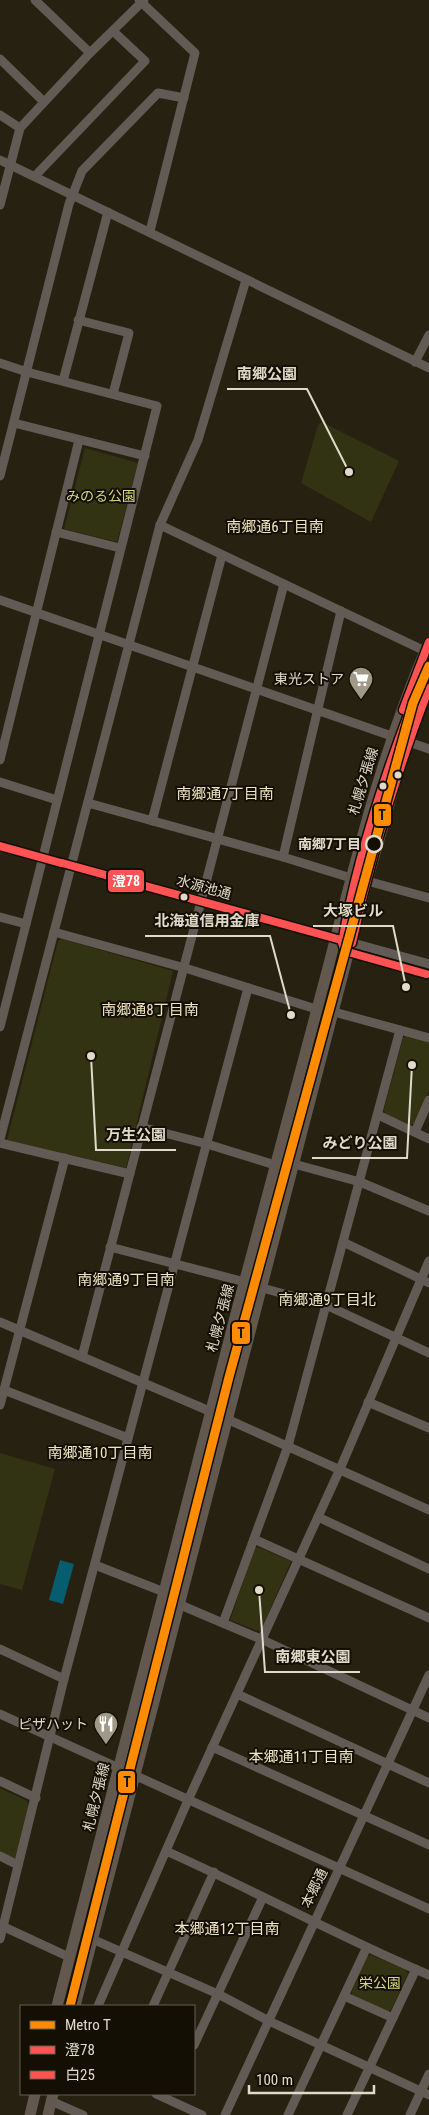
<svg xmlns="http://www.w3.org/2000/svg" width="429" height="2115" font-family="'Roboto Condensed','Noto Sans JP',sans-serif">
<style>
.green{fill:#313313}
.water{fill:#065d6f}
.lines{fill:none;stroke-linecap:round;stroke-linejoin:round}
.minor{stroke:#625a54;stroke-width:9}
.major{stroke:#635850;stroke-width:11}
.bus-1-casing{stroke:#140f04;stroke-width:11}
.bus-2-casing{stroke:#140f04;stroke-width:11}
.bus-1{stroke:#ff5353;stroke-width:8}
.bus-2{stroke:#ff5353;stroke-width:8}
.metro-1-casing{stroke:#140f04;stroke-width:12}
.metro-1{stroke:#ff8c00;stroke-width:9}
.bus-dot{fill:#e1daca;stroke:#140f04;stroke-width:2}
.stop-dot{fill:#140f04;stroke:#e1daca;stroke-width:2.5}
.labels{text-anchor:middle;stroke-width:4;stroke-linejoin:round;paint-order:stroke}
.park-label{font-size:14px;fill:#d1d980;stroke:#140f04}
.poi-label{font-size:14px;fill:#e1daca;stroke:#140f04;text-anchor:end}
.street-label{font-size:14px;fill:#e1daca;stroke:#140f04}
.stop-label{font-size:14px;font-weight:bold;fill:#e1daca;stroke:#140f04;text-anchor:end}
.neighbourhood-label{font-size:15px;fill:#f1e4c2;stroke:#140f04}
.leader{fill:none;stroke:#e1daca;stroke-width:2}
.callout-dot{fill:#e1daca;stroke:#140f04;stroke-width:2}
.callout-label{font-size:15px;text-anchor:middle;font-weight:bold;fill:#e1daca;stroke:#140f04;stroke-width:4;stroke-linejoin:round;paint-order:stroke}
.line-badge{stroke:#140f04;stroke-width:2}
.badge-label{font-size:14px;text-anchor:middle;font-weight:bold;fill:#fff}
.pale-badge-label{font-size:14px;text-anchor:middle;font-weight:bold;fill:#111}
</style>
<rect width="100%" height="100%" fill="#272111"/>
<g class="green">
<path d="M 322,422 L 399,461 L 371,522 L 301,483 L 318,425 Z"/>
<path d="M 85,448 L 138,463 L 117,542 L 64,529 Z"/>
<path d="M 62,939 L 173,971 L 126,1168 L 7,1140 L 58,941 Z"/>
<path d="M 408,1034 L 429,1040 L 429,1090 L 414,1124 L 411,1125 L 385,1114 L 384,1109 L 403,1038 Z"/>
<path d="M 0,1453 L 55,1469 L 22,1590 L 0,1584 Z"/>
<path d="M 258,1547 L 291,1561 L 261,1631 L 258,1631 L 230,1620 L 255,1548 Z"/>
<path d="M 0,1788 L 27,1801 L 28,1805 L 16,1857 L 13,1858 L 0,1852 Z"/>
<path d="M 371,1955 L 406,1970 L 408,1974 L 391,2010 L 388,2012 L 352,1995 L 352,1991 L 367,1957 Z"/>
</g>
<path class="water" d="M 60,1560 L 74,1564 L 63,1604 L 49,1600 Z"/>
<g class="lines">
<g class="minor">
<path d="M 35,0 L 90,53"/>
<path d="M 139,0 L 195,53 L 150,231"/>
<path d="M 0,59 L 44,102"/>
<path d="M 0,115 L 20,128"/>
<path d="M 0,160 L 429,368"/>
<path d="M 35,176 L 145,61 L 113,31"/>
<path d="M 0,205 L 20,128 L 90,53 L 144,0"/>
<path d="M 78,320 L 129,333 L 113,394"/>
<path d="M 415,362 L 429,335"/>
<path d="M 0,363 L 27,372 L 157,406 L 0,1027"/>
<path d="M 63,381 L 108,212"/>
<path d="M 14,423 L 145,456"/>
<path d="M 0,476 L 69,204 L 82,171 L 158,93 L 184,98"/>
<path d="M 160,525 L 425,651"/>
<path d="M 56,532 L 120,548"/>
<path d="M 0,600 L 429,749"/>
<path d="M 0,760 L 79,440"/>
<path d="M 0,782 L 57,800"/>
<path d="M 88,803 L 283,857 L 351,878"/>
<path d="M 152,821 L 222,555"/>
<path d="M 0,846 L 429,964"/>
<path d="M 283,857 L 341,611"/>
<path d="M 367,881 L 429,898"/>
<path d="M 0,917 L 26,924"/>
<path d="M 54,932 L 185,968 L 316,1009"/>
<path d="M 334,1012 L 429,1038"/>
<path d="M 378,1115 L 429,1139"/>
<path d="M 141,1127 L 207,1144 L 275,1165"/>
<path d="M 415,1132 L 429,1100"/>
<path d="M 0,1139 L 160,525 L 198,440 L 246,280"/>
<path d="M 0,1143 L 130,1174"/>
<path d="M 294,1164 L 360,1182 L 429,1211"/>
<path d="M 343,1242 L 429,1283"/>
<path d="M 110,1247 L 245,1282"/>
<path d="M 262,1288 L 326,1305 L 429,1353"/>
<path d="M 0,1322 L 200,1407 L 429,1510"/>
<path d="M 82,1357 C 148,1099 219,842 284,584"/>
<path d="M 4,1390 L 128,1438"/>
<path d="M 368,1402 L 429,1428"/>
<path d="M 0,1405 L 65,1158"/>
<path d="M 318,1517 L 429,1569"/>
<path d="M 254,1539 L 429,1618"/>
<path d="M 95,1565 L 164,1592"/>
<path d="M 178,1604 L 263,1640 L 429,1718"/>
<path d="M 223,1623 L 288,1446 L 400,1030"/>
<path d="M 0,1649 L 64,1679"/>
<path d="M 237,1694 L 429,1783"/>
<path d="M 0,1714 L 429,1909"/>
<path d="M 212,1747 L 429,1845"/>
<path d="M 0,1781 L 36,1798"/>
<path d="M 166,1851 C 254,1890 339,1937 429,1975"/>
<path d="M 0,1856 L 18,1865"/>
<path d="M 0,1925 L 69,1957"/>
<path d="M 0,1939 L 64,1679 L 248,988"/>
<path d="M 92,1939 L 218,1994 L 269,2021 L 429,2095"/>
<path d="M 344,1996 L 393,2018"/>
<path d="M 98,2006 L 189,1798 L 340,1469 L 429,1261"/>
<path d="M 153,2006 L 214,1872"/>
<path d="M 194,2045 L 263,1897"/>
<path d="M 156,2094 L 202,2115"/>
<path d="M 51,2101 L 83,2115"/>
<path d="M 225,2115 L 429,1675"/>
<path d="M 288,2115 L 366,1949"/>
<path d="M 347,2115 L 416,1969"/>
<path d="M 410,2115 L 429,2074"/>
</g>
<g class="major">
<path d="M 57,2006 L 237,1310 L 329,964 C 357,855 384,745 429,642"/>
<path d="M 75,2006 L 367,881 L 407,742 L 429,688"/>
<path d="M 30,2115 L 35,2094"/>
<path d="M 48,2115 L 53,2094"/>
</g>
<defs>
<g id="bus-1">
<path d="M 403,710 L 429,642"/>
<path d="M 0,846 L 61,863"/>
<path d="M 62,863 L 352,943 C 371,856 397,771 429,688"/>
</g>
<path id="bus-2" d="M 420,684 C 387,767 357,855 342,943 L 344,949 L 348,952 L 426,974"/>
</defs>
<use href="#bus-1" class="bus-1-casing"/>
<use href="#bus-2" class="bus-2-casing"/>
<use href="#bus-1" class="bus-1"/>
<use href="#bus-2" class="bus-2"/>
<defs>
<path id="metro-1" d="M 70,2006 L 229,1377 L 413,703 L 429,666"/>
</defs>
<use href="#metro-1" class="metro-1-casing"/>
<use href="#metro-1" class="metro-1"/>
</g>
<defs>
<symbol id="supermarket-pin" viewBox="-11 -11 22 30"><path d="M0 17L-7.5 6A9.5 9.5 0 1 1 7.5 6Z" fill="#a09989" stroke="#140f04"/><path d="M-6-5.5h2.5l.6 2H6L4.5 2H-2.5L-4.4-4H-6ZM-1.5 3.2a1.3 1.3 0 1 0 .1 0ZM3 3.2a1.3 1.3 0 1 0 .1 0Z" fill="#fff"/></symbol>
<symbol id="restaurant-pin" viewBox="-11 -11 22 30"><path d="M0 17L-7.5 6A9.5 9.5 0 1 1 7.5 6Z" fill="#a09989" stroke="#140f04"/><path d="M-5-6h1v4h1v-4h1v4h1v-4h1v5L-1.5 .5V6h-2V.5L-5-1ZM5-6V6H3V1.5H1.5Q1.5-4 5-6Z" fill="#fff"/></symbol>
</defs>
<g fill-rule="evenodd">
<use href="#supermarket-pin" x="347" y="665" width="28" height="38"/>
<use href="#restaurant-pin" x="92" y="1710" width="28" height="38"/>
</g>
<g class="bus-dot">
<circle cx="398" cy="775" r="4.5"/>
<circle cx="383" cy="786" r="4.5"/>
<circle cx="184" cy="897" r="4.5"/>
</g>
<circle class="stop-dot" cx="374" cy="844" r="8"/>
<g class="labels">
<g class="park-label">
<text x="101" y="501">みのる公園</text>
<text x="380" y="1988">栄公園</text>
</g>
<g class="poi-label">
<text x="344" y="684">東光ストア</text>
<text x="88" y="1729">ピザハット</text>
</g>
<g class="street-label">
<text transform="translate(363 781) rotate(-73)" y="5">札幌夕張線</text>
<text transform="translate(204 887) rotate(15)" y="5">水源池通</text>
<text transform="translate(220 1318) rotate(-75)" y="5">札幌夕張線</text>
<text transform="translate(96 1797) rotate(-76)" y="5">札幌夕張線</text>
<text transform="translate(314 1888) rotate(-64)" y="5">本郷通</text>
</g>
<g class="stop-label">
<text x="361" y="849">南郷7丁目</text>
</g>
<g class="neighbourhood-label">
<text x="275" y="532">南郷通6丁目南</text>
<text x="225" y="799">南郷通7丁目南</text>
<text x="150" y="1015">南郷通8丁目南</text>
<text x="126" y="1285">南郷通9丁目南</text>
<text x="327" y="1305">南郷通9丁目北</text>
<text x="100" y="1458">南郷通10丁目南</text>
<text x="301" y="1762">本郷通11丁目南</text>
<text x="227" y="1934">本郷通12丁目南</text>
</g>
</g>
<path class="leader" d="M349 472L307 389H227M406 987L393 926H313M291 1015L270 936H145M91 1056L96 1150H176M412 1065L407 1158H312M259 1590L265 1672H360"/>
<g class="callout-dot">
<circle cx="349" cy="472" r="5"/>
<circle cx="406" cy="987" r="5"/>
<circle cx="291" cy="1015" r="5"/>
<circle cx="91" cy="1056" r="5"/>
<circle cx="412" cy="1065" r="5"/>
<circle cx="259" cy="1590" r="5"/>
</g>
<g class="callout-label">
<text x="267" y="379">南郷公園</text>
<text x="353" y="916">大塚ビル</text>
<text x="207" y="926">北海道信用金庫</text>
<text x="136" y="1140">万生公園</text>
<text x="360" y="1148">みどり公園</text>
<text x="313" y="1662">南郷東公園</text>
</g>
<g class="line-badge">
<rect x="373" y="803" width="19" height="24" rx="5" fill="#ff8c00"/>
<rect x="107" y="869" width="38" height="24" rx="5" fill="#ff5353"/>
<rect x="231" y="1321" width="20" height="24" rx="5" fill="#ff8c00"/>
<rect x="117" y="1770" width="19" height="24" rx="5" fill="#ff8c00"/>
</g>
<g class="badge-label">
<text x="126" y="886">澄78</text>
</g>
<g class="pale-badge-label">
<text x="382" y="820">T</text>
<text x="241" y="1338">T</text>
<text x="127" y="1787">T</text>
</g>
<rect x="20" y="2005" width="175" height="90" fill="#140f04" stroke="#666053"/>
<rect x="30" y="2021" width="25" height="8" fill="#ff8c00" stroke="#666053"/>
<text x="65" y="2030" font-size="15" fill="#e1daca">Metro T</text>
<rect x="30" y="2046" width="25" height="8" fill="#ff5353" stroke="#666053"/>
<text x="65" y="2055" font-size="15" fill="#e1daca">澄78</text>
<rect x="30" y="2071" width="25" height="8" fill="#ff5353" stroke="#666053"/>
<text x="65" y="2080" font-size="15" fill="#e1daca">白25</text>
<path d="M249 2085v8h125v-8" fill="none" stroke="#e1daca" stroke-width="2.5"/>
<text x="256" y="2085" font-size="15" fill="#e1daca" stroke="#140f04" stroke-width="4" paint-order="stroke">100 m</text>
</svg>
